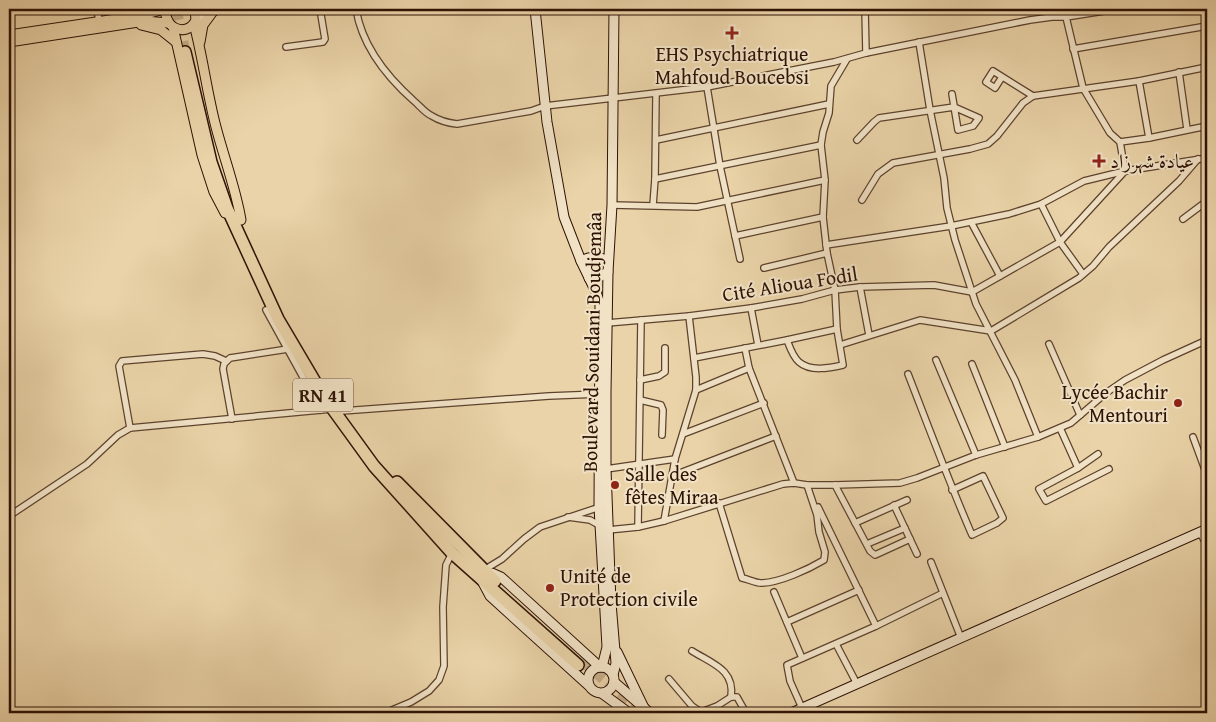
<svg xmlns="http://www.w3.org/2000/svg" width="1216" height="722" font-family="'Gentium Book Plus',Amiri,serif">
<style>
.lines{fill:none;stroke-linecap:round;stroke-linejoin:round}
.highway-tunnel{stroke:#c4ac87;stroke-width:11;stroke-dasharray:11 5.5;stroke-linecap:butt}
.street-casing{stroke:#5c422d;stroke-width:8}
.secondary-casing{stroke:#2d1204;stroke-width:11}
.primary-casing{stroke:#2d1204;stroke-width:11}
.highway-casing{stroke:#2d1204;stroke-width:14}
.street{stroke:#f1e2c6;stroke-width:5.5}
.secondary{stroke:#f1e2c6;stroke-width:9}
.primary{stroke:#ead3a8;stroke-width:9}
.highway{stroke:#ead3a8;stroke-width:11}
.poi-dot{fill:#8f2418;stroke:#f1e2c6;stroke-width:2}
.labels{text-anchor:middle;stroke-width:4;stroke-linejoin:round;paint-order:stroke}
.shield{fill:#f1e2c6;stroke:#68503e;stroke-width:1}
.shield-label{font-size:19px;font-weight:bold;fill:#2d1204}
.poi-label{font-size:20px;fill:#2d1204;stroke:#f1e2c6;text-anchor:start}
.street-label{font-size:20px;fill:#2d1204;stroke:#f1e2c6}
</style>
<rect width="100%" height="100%" fill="#ead3a8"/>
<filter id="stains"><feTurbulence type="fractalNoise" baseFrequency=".004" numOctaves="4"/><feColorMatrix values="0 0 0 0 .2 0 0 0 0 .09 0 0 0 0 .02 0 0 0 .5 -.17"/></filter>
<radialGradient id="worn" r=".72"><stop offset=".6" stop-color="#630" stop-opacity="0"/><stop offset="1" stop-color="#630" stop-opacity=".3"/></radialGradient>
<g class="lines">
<g class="highway-tunnel">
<path d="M 176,9 L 185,52"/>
<path d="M 582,661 L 644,713"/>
</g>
<defs>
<g id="street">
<path d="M 97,9 L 99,21"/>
<path d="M 356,9 C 362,46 387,77 414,101 C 420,106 425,113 432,116 C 440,121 448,123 457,124 L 531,111 L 545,106 L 707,87 L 834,62 L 866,53 L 1030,20 L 1052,17 L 1066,17 L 1117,9"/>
<path d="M 865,9 L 866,53"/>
<path d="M 919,42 L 930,110 L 944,178 L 947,208 L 955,240 L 976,304 L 1015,380 L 1038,437"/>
<path d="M 286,47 L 323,42 L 325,39 L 320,9"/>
<path d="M 1073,49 L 1207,26"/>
<path d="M 1179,72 L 1187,129"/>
<path d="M 1002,77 L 995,88 L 986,82 L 993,71 L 1033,96"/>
<path d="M 1139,81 L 1149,138"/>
<path d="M 707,87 L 720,166 L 740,259"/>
<path d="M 656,140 L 829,104"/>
<path d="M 857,140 L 874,122 L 879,118 L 954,107 L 979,118 L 973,126 L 958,130 L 952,94"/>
<path d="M 1120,142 L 1149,138 L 1207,126"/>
<path d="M 655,179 L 821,145"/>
<path d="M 862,200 L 878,174 L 893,163 L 970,149 L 988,144 L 997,136 L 1023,103 L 1033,96 L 1139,81 L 1207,67"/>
<path d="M 1041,204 L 1060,242 L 1083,274"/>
<path d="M 612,205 L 697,207 L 825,180"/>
<path d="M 653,205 L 655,179 L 656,94"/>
<path d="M 1183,219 L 1207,201"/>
<path d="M 971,222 L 1000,276"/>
<path d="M 735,236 L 823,217"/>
<path d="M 826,245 L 951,226 L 1009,214 L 1041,204 L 1084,181 L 1125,171 L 1207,158"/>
<path d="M 764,268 L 827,253"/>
<path d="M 860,287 L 869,335"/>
<path d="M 751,308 L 758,345"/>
<path d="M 266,310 L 321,410"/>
<path d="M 607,323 L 689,316 L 751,308 L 802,299 L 835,290 L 860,287 L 934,285 L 972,292 L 1060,242 L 1125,171 L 1120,142 L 1110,133 L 1083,88 L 1066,17"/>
<path d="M 787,340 C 790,348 793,357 799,362 C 810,372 830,368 843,365 L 837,329 L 835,290 L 827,253 L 823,217 L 825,180 L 821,145 L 823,132 L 829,113 L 831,86 L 847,59"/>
<path d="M 1049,344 L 1080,415"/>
<path d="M 840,345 L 920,320 L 991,331 L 1079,278 L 1093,266 L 1109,247 L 1179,181 L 1198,159"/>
<path d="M 745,348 L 749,368 L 794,483"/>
<path d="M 694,358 L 787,340 L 837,329"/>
<path d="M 936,360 L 976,455"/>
<path d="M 972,364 L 1005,447"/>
<path d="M 908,374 C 929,428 949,482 972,535 L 997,523 L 1003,518 L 983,476 L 952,490"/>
<path d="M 640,380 L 659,376 L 665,372 L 665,348"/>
<path d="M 696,390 L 749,368"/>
<path d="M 640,400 L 661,405 L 663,410 L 662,435"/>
<path d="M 342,411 L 549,396 L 599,394"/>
<path d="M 232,419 L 223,369 L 224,364 L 230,358 L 288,349"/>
<path d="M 130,428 L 119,366 L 122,361 L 203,354 L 215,356 L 226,361"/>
<path d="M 1060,428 L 1078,468"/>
<path d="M 683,434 L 764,403"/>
<path d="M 1193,437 L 1207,475"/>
<path d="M 1098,454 L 1078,468 L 1039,489 L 1046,501 L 1109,469"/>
<path d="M 606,469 L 675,459"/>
<path d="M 672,476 L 776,436"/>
<path d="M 835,485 L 870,551 L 875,555 L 910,539"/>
<path d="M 719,503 L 742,578 C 748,579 755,583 761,583 C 779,583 809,569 824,560 L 825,552 L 819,532 L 817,515 L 807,485"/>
<path d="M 894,505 L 917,554"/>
<path d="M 818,507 L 876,626"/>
<path d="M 9,516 L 87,464 L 118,435 L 130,428 L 332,409"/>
<path d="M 568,517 L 590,520 L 608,530 L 638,527 L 664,521 L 783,484 L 794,483 L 807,485 L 835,485 L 900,483 L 917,478 L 976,455 L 1038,437 L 1071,423 L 1106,393 L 1125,380 L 1163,360 L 1207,340"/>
<path d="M 664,521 L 675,459 L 696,390 L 696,377 L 689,316"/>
<path d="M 855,523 L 907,500"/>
<path d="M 638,527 L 641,320"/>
<path d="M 1200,533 L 1207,545"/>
<path d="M 867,544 L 905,528"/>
<path d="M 931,562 L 961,638"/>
<path d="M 484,570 L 502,559 L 524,539 L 540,527 L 600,507"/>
<path d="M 774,592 L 802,658"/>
<path d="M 787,622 L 859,590"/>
<path d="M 836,644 L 857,684"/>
<path d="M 692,651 C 713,664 735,670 731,697"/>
<path d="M 669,679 L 692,706 L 701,712 L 717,706 L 731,697 L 737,697 L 746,713"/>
<path d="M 802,708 L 790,681 L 787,665 L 876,626 L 943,593"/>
<path d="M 392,710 L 411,702 L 429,691 L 439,680 L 444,666 L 443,607 L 446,565 L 452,553"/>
</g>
<g id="secondary">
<path d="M 535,9 L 547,122 L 564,217 L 581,261 L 596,292 L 600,304 L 599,507 L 607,647 L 602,667"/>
<path d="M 196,20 L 209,12 L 219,9"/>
<path d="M 581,261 C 590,256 599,256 608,261"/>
<path d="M 589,278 L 599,277 L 608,272"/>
<path d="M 486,573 L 492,573 L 501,577 L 600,667"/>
<path d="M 482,581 L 490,596 L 588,685"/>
<path d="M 617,652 L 644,708"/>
<circle cx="601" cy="680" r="13"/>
<path d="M 613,675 L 616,663 L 611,603 L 606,469 L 606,392 L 608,272 L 612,205 L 614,9"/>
<path d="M 614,682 L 650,713"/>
<path d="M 603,694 L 629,713"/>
<path d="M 791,713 L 1207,529"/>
</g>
<g id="primary">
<path d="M 166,9 C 165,16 167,22 173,27 L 202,155 L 214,192 L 225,213"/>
<path d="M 194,24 C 203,58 207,93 216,127 C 224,158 236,189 241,220"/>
<path d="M 141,25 L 161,30 L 176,42"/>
<path d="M 173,27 C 182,32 191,30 196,20 L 195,9"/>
<path d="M 9,35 L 143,15 L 164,9"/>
<path d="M 9,42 L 145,21 L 168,23"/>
<path d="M 200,42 L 203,25 L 214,10"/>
</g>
<g id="highway">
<path d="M 185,52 L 211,162 L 227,208 L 278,319 L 324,397 L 374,466 L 452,553 L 578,665"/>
<path d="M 397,482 L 495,581"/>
</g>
</defs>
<use href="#street" class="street-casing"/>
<use href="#secondary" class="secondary-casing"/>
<use href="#primary" class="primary-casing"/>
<use href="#highway" class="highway-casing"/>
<use href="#street" class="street"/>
<use href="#secondary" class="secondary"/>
<use href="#primary" class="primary"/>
<use href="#highway" class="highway"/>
</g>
<g class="poi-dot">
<path d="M729.5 25.5h5v5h5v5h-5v5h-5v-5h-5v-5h5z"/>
<path d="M1096.5 153.5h5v5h5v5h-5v5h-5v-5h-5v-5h5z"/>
<circle cx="1178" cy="403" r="5"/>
<circle cx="615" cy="485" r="5"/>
<circle cx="550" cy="588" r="5"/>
</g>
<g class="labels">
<rect class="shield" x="293" y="378.5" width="60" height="33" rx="4"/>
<g class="shield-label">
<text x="323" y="402">RN 41</text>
</g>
<g class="poi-label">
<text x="732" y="61" text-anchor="middle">EHS Psychiatrique<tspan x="732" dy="23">Mahfoud Boucebsi</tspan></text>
<text x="1110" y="168">عيادة شهرزاد</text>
<text x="1168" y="399" text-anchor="end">Lycée Bachir<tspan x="1168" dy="23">Mentouri</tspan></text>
<text x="625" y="481">Salle des<tspan x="625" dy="23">fêtes Miraa</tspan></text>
<text x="560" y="583">Unité de<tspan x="560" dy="23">Protection civile</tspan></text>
</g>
<g class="street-label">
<text transform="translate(790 284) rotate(-9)" y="7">Cité Alioua Fodil</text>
<text transform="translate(592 342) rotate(-89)" y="7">Boulevard Souidani Boudjemâa</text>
</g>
</g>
<rect width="1216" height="722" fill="none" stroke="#ead3a8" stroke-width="30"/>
<rect x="10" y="10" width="1196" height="702" fill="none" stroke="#2d1204" stroke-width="2.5"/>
<rect x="15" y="15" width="1186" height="692" fill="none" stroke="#2d1204"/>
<rect width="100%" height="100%" filter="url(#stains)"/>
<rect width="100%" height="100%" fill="url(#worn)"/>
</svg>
